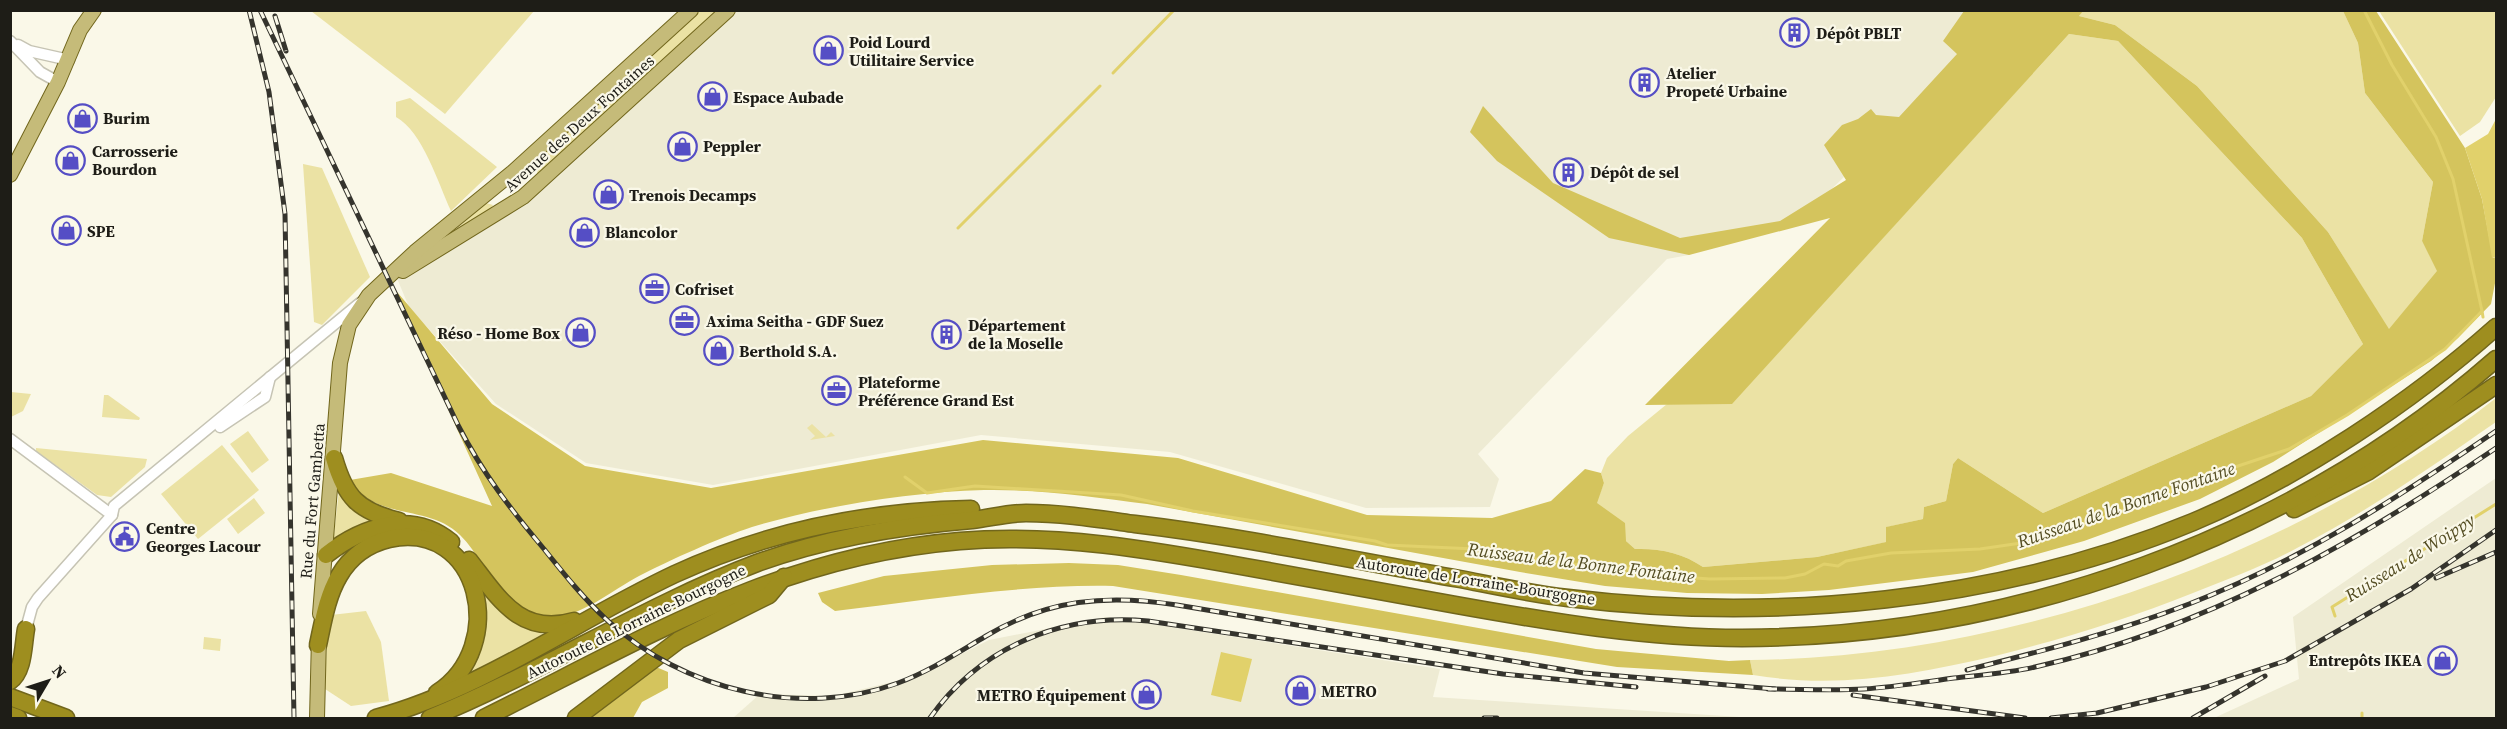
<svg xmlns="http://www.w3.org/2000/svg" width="2507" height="729" font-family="'Source Serif 4',serif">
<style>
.built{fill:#eeebd3}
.green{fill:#ebe2a4}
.forest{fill:#d4c45d}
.water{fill:#e1d16b}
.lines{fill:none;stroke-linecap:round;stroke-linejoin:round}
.stream{stroke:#e1d16b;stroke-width:3}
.minor-casing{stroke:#c6c4b4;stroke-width:13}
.major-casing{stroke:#71661c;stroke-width:16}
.highway-casing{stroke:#71661c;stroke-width:19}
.minor{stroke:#fff;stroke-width:10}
.major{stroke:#c5bb79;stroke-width:14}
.highway{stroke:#9e8e1f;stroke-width:16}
.rail-casing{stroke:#35342d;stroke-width:5}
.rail{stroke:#faf8e8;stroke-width:3;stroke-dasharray:9;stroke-linecap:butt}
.labels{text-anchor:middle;stroke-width:4.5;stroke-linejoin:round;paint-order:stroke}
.poi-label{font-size:16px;font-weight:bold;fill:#1e1d17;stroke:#faf8e8;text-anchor:start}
.street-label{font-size:16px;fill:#1e1d17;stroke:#faf8e8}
.water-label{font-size:18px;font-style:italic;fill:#544d22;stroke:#faf8e8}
</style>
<rect width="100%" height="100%" fill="#faf8e8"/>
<g class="built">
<path d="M 728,11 L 1989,11 L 1923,100 L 1808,212 L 1689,255 L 1667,259 L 1478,454 L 1499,479 L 1490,507 L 1366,508 L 1170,452 L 981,435 L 713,485 L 586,463 L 496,404 L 409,307 L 396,276 L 503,211 Z"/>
<path d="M 2496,478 L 2496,718 L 2214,718 L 2299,679 L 2293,617 Z"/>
<path d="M 1106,617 L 1440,669 L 1433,697 L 1756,718 L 733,718 L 760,694 L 833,696 L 918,676 L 989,640 Z"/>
</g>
<g class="green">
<path d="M 2083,10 L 2343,11 L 2358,43 L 2365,93 L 2433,182 L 2422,241 L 2438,271 L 2389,330 L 2328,232 L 2197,86 L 2115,25 L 2079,16 Z"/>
<path d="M 311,11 L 534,11 L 445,114 Z"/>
<path d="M 699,11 L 721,11 L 540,176 L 530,164 Z"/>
<path d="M 2379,11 L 2496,11 L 2496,97 L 2480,122 L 2460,136 Z"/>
<path d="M 2069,34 L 2118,41 L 2302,238 L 2363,344 L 2311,396 L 2043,513 L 1958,458 L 1953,464 L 1946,501 L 1924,507 L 1923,519 L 1887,527 L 1887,542 L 1817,557 L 1703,567 C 1683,553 1659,548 1635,549 L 1626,541 L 1596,503 L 1604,483 L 1601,473 L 1607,458 L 1628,436 L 1667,404 L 1732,403 Z"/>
<path d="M 410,98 L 497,167 L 451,211 C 438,183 423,132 396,117 L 396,102 Z"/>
<path d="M 303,164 L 322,168 L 370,277 L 322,325 L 314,322 Z"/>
<path d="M 486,203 L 493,205 L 490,210 L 447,237 Z"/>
<path d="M 11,392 L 31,394 L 23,411 L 11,417 Z"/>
<path d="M 104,395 L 108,395 L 140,418 L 139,420 L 102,417 Z"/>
<path d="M 2496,398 L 2496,422 C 2431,467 2367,512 2297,548 C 2264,566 2228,579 2193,593 C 2128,619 2063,639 1995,656 C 1913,675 1837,689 1753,675 L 1750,660 C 2009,658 2292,557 2496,398 Z"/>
<path d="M 812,424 L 826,437 L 831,432 L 835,436 L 810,440 L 815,436 L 807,428 Z"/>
<path d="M 248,431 L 269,460 L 252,473 L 230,444 Z"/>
<path d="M 222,445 L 259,490 L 198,539 L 161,494 Z"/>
<path d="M 36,448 L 147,459 L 145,467 L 111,497 L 97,495 L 36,451 Z"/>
<path d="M 339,490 L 380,522 L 333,543 Z"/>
<path d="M 254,498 L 265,513 L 238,534 L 227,519 Z"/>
<path d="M 483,591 C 504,615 517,626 547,635 L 464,678 L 482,638 Z"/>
<path d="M 366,611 L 381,642 L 389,701 L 351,706 L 325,689 L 327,638 L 331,615 Z"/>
<path d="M 204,637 L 221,639 L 220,651 L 203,649 Z"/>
</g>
<g class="forest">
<path d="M 1964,11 L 2083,11 L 2079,16 L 2115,25 L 2197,86 L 2328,232 L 2389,329 L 2437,271 L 2422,241 L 2433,182 L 2365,93 L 2358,43 L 2343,11 L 2376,11 L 2465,148 L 2482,199 L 2493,258 L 2496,257 L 2496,278 L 2491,304 L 2458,338 L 2431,361 L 2273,462 L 2200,499 L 2084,541 L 1973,572 L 1829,590 L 1762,594 L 1687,593 L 1605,586 L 1520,572 L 1147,504 C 1093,497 1038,489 984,490 C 911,492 822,506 752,527 C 719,538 670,560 639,576 C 612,590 578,620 545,618 C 502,614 487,561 460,535 C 429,504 374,521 350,480 L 391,473 L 492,506 L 392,286 L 492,404 L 585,466 L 711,488 L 983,440 L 1178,458 L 1367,515 L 1492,518 L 1551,501 L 1585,469 L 1601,473 L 1604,483 L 1597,503 L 1625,523 L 1626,541 L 1635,549 C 1659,548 1683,553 1703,567 L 1817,557 L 1886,542 L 1886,527 L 1923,519 L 1924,507 L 1946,501 L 1953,464 L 1958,458 L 2043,513 L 2311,396 L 2363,344 L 2302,238 L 2118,41 L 2069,34 L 1732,404 L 1645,405 L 1830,218 L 1689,255 L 1609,238 L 1497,161 L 1470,132 L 1483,106 L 1553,183 L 1680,238 L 1780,221 L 1846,180 L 1824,145 L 1842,125 L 1858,119 L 1871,109 L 1876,115 L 1899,117 L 1957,54 L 1943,41 Z"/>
<path d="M 1069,563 L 1118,565 L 1181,575 L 1596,649 L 1729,661 L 1750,660 L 1753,675 L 1617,667 L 1113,586 C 1023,584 925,600 835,611 L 822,602 L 818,593 L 884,576 L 992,565 Z"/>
<path d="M 656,667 L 668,672 L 668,688 L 642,702 L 633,718 L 588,718 Z"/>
</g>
<g class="water">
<path d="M 2496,119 L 2496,257 L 2492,258 L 2482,199 L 2465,148 L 2488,134 Z"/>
<path d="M 1221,652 L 1252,659 L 1241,702 L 1211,695 Z"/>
</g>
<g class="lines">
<g class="stream">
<path d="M 2364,10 L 2392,65 L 2436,137 L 2453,179 L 2482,311"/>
<path d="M 1113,73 L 1174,10"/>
<path d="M 958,228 L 1100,86"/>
<path d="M 905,477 L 927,493 L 975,486 L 1121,495 L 1193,511 L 1375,541 L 1387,545 L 1497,550 L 1540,560 L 1602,568 L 1617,566 L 1667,576 L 1710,579 L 1785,578 L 1805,574 L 1824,564 L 1838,566 L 1846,561 L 1891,553 L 1980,549 L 2028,542 L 2127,509 L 2205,477 L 2289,449 L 2347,415 L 2445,349 L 2482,311 L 2483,317"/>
<path d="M 2335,616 L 2332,607 L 2496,504"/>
<path d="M 2362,718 L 2362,713"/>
</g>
<defs>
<g id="minor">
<path d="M 10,41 L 40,72 L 58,82"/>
<path d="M 18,45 L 29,51 L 69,60"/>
<path d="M 220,427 L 265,397 L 270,377"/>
<path d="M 10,439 L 112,515 L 38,598 L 32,607 L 26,629"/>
<path d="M 112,515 L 114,506 L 360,303"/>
</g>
<g id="major">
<path d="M 10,175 L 58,82 L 80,30 L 94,10"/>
<path d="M 403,271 L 523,197 L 728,10"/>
<path d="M 320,614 L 340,363 L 349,325 L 369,295 L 415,252 L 513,172 L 691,10"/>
<path d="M 317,718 L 319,637"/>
</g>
<g id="highway">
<path d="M 334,458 C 345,497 358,511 399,521"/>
<path d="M 2294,509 L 2369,471 L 2496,385"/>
<path d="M 326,555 C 362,527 411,509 451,542"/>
<path d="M 469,560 C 498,597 520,637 574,621"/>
<path d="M 318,645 C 323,622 327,596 339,576 C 350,557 368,544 389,539 C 481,519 509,647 437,693"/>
<path d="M 10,681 C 24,671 23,645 26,629"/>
<path d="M 10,697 L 66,718"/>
<path d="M 10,715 L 18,718"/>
<path d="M 376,718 C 483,689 575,621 675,574 C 768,531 869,511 971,509"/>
<path d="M 430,718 C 542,672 644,606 757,563 C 826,538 899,526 972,520 C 990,518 1008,513 1026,513 C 1062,513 1099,519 1135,524 C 1244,537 1352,560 1460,579 C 1496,586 1532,594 1568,598 C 1775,623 2000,602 2193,522 C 2298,478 2412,402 2496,327"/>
<path d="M 484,718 C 644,639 777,556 960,541 C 1056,533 1152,550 1246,567 C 1316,580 1386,592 1456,605 C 1551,622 1645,638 1742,638 C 2014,637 2291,539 2496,359"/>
<path d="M 576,718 L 679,640 L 769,595 L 784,577"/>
</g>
</defs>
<use href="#minor" class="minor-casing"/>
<use href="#major" class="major-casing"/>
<use href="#highway" class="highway-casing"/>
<use href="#minor" class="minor"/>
<use href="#major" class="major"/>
<use href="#highway" class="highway"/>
<defs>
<g id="rail">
<path d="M 249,10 L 269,92 L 285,214 L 294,718"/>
<path d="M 260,10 L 459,427 C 482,472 511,510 544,549 C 564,574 584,599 607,620 C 683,690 800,719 898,683 C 930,671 957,653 986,636 C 1048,599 1107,594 1177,605 L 1584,673 L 1775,689"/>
<path d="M 275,16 L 286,51"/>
<path d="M 2436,578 L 2496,552"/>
<path d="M 1967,670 C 2042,651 2117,632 2189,604 C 2300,561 2399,497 2496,431"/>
<path d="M 1768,689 C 1800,689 1832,691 1864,689 C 1894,687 1924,682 1954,678 C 1981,675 2009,673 2035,667 C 2205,629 2354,544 2496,448"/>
<path d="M 1853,695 L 2025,718"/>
<path d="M 930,718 C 980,647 1062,613 1148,621 L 1503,674 L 1636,687"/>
<path d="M 1484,718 L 1497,718"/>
<path d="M 2051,718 L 2097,713 L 2206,687 L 2285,661 L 2411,589 L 2496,530"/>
<path d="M 2193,718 L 2265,676"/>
</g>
</defs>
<use href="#rail" class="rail-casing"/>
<use href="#rail" class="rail"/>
</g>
<defs>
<symbol id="building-ring" viewBox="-11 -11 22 22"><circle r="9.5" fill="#faf8e8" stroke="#554ec5" stroke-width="1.5"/><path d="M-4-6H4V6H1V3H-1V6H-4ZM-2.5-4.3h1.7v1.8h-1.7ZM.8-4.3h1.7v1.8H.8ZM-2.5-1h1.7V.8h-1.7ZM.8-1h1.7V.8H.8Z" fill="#554ec5"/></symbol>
<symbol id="shop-ring" viewBox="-11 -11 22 22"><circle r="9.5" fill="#faf8e8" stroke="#554ec5" stroke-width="1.5"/><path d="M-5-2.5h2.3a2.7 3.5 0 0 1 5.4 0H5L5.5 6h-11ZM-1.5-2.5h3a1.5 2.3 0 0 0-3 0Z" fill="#554ec5"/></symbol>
<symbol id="office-ring" viewBox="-11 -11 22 22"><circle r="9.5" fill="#faf8e8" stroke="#554ec5" stroke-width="1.5"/><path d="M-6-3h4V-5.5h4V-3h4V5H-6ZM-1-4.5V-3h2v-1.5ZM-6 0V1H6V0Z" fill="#554ec5"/></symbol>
<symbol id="civic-ring" viewBox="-11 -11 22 22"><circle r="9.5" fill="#faf8e8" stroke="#554ec5" stroke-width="1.5"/><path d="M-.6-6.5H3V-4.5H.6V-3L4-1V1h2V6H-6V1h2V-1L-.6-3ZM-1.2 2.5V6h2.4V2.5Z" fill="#554ec5"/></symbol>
</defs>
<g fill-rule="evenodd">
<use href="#building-ring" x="1778" y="16" width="33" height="33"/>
<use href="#shop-ring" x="812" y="34" width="33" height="33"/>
<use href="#building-ring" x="1628" y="66" width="33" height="33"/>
<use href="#shop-ring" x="696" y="80" width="33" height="33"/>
<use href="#shop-ring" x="66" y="102" width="33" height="33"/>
<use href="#shop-ring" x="666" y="130" width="33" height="33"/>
<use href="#shop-ring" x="54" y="144" width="33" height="33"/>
<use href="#building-ring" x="1552" y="156" width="33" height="33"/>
<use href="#shop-ring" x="592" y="178" width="33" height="33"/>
<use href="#shop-ring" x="50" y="214" width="33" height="33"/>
<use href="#shop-ring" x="568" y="216" width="33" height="33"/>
<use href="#office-ring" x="638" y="272" width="33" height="33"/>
<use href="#office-ring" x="668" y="304" width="33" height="33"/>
<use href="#shop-ring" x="564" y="316" width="33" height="33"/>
<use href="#building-ring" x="930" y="318" width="33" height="33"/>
<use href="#shop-ring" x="702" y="334" width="33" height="33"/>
<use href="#office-ring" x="820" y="374" width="33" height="33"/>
<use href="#civic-ring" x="108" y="520" width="33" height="33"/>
<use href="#shop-ring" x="2426" y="644" width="33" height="33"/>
<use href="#shop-ring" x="1284" y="674" width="33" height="33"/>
<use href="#shop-ring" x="1130" y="678" width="33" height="33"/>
</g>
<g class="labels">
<g class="poi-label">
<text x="1816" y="39">Dépôt PBLT</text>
<text x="849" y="48">Poid Lourd<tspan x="849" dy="18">Utilitaire Service</tspan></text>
<text x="1666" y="79">Atelier<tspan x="1666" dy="18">Propeté Urbaine</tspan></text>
<text x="733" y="103">Espace Aubade</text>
<text x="103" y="124">Burim</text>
<text x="703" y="152">Peppler</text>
<text x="92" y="157">Carrosserie<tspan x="92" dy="18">Bourdon</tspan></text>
<text x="1590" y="178">Dépôt de sel</text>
<text x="629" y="201">Trenois Decamps</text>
<text x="87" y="237">SPE</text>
<text x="605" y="238">Blancolor</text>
<text x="675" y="295">Cofriset</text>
<text x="706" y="327">Axima Seitha - GDF Suez</text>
<text x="968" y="331">Département<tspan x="968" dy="18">de la Moselle</tspan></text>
<text x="560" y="339" text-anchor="end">Réso - Home Box</text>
<text x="739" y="357">Berthold S.A.</text>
<text x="858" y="388">Plateforme<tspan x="858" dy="18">Préférence Grand Est</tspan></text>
<text x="146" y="534">Centre<tspan x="146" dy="18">Georges Lacour</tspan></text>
<text x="2422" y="666" text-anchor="end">Entrepôts IKEA</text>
<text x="1321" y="697">METRO</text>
<text x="1126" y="701" text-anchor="end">METRO Équipement</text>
</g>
<g class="street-label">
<text transform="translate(579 123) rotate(-42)" y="6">Avenue des Deux Fontaines</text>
<text transform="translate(312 501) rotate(-85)" y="6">Rue du Fort Gambetta</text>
<text transform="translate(1476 580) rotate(9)" y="6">Autoroute de Lorraine-Bourgogne</text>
<text transform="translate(636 621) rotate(-26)" y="6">Autoroute de Lorraine-Bourgogne</text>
</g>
<g class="water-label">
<text transform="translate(2126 505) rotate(-19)" y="6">Ruisseau de la Bonne Fontaine</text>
<text transform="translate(2410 558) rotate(-32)" y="6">Ruisseau de Woippy</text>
<text transform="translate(1581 563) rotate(7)" y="6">Ruisseau de la Bonne Fontaine</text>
</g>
</g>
<rect width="2507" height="729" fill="none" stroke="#1e1d17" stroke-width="24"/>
<g transform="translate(48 681) rotate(51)" stroke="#faf8e8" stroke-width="4.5" paint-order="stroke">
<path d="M0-4.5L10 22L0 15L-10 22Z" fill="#1e1d17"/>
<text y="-9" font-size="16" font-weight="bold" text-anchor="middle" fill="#1e1d17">N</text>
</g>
</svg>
